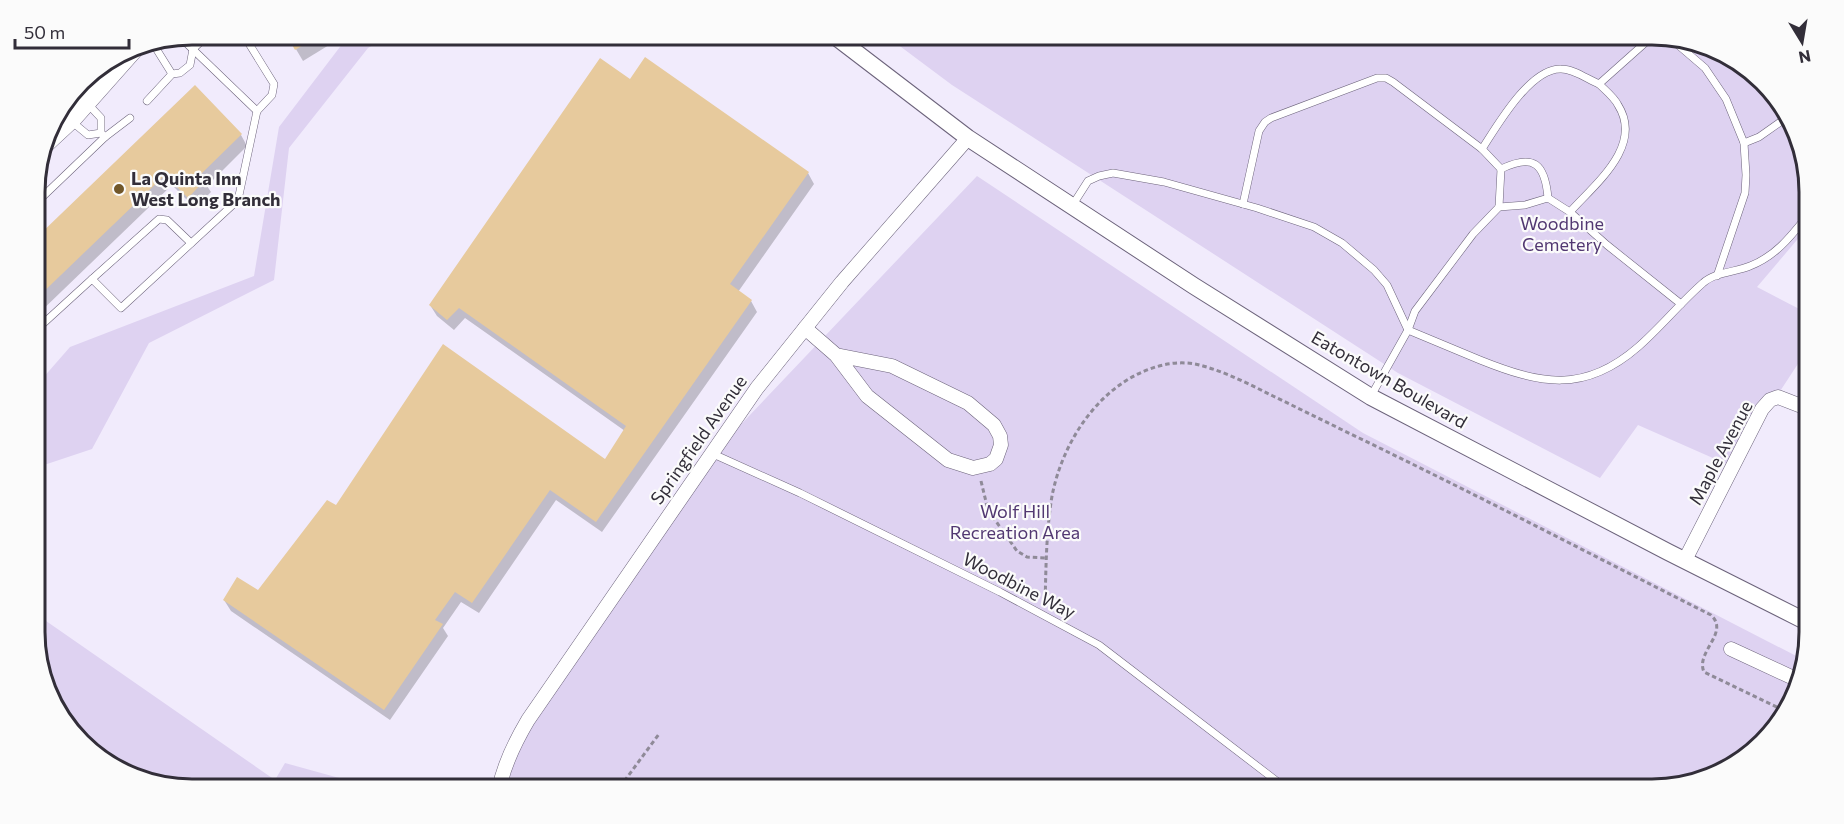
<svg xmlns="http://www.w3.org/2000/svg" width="1844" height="824" font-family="Commissioner,sans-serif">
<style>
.green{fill:#ded2f1}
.shadow{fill:#0003}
.building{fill:#e7ca9d}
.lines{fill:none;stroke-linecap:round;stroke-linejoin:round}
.service-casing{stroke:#6c637b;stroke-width:8}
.minor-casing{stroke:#6c637b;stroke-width:15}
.tertiary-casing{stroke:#6c637b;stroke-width:18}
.trunk-casing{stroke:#6c637b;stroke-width:22}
.path{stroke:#8f8a98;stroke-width:3;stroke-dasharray:4.5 3;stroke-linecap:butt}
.service{stroke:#fff;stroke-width:7}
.minor{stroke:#fff;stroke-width:14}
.tertiary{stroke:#fff;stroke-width:16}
.trunk{stroke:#fff;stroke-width:21}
.poi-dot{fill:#725729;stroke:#fbfbfb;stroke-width:2}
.labels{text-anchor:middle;stroke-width:4.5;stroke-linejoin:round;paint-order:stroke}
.poi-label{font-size:18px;font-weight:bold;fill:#322e39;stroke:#fbfbfb;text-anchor:start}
.park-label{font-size:18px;fill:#523872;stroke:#fbfbfb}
.street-label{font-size:18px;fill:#322e39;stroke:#fbfbfb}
.rim{fill:none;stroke:#322e39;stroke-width:3}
</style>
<rect width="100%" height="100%" fill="#f1ebfc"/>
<g class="green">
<path d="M 1652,34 L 1712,46 L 1777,96 L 1808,171 L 1808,227 L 1757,287 L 1809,314 L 1809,347 L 1731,466 L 1638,425 L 1600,478 L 1398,373 L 952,85 L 885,35 Z"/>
<path d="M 349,35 L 391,35 L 368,48 L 289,148 L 274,280 L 149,343 L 92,449 L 35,468 L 35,387 L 70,347 L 254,276 L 279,127 Z"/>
<path d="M 977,176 L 1363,433 L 1804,660 L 1798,692 L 1740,763 L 1662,789 L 504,789 L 519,740 L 709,458 Z"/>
<path d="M 36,614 L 275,780 L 285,763 L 379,789 L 192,789 L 132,778 L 67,728 L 36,653 Z"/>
</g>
<g class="shadow">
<path d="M 287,34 L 347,34 L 303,61 Z"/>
<path d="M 630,81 L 808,173 L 814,184 L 738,292 L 751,301 L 757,312 L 602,532 L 556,500 L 479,613 L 461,602 L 443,628 L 448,636 L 390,720 L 231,611 L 224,600 L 258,592 L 336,507 L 605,461 L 625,431 L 465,318 L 454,330 L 437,316 L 430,305 Z"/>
<path d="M 195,87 L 241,135 L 247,146 L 207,186 L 211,192 L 195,208 L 172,185 L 35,317 L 35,242 Z"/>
</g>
<g class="building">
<path d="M 286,34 L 322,34 L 295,50 Z"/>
<path d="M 645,57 L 809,172 L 730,284 L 752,300 L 596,522 L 550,490 L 472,603 L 455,592 L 435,620 L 443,624 L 384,710 L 223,600 L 237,577 L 258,590 L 327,500 L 336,505 L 443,344 L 605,459 L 626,426 L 459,308 L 447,320 L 429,305 L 600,58 L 630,79 Z"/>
<path d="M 195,85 L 242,134 L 200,175 L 205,180 L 188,198 L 165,175 L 35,300 L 35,239 Z"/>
</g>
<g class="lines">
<defs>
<g id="service">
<path d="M 180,37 L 257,111"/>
<path d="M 1670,38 L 1705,68 L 1726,99 L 1744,143 L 1746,175 L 1745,193 L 1717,276"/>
<path d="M 152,42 L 172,74"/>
<path d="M 147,101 L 172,74 L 180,73 L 190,65 L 193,49 L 209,34"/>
<path d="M 71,121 L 88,135 L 101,133"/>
<path d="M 105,137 L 130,118"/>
<path d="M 1744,143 L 1759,137 L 1786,118"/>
<path d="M 1482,149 C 1497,126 1530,68 1561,69 C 1574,69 1587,79 1599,84 L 1654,35"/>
<path d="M 35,204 L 105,137 L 101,133 L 101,118 L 87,103"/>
<path d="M 1243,204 L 1259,131 L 1265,122 L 1271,118 L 1377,78 L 1386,78 L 1393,82 L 1482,149 L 1501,169"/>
<path d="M 1072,206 L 1088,181 L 1099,176 L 1113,173 L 1164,182 L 1257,208 L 1314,227 L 1342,243 L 1374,270 L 1387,285 L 1408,330 C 1432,340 1456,350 1480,360 C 1540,384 1584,394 1638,347 C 1661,327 1680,303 1703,283 C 1715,272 1736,272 1750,266 C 1776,256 1791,236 1808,215"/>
<path d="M 1499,207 L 1501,169 C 1534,153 1545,164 1548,198"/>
<path d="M 1570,212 C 1595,184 1644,146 1618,105 C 1614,97 1606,91 1599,84"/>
<path d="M 92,279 L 159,219 L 167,220 L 191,243"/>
<path d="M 35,331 L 92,279 L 121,308 L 238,200 L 257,111 L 272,95 L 274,84 L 243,34"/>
<path d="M 1371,396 L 1408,330 L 1415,311 L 1473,234 L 1499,207 L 1525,205 L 1548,198 L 1570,212 L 1607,245 L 1681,304"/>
<path d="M 711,453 L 800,493 L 1000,592 L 1099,645 L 1287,789"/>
</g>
<g id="minor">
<path d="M 805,328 L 836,355 L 867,396 L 948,460 L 973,468 L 990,464 L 996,459 L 1001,445 L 1000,436 L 994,425 L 968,403 L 892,366 L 836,355"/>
<path d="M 1685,560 L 1762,409 L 1770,400 L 1778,397 L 1809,409"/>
<path d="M 1731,649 L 1800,681"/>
<path d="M 499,789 C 504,764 515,742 528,720 L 757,388 L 842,282 L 968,138"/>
</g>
<path id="tertiary" d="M 832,34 L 968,138 L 1194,286 L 1371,397 L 1668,552 L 1809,623"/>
<path id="trunk" d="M 45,142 L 72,117 L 135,46"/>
</defs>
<use href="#service" class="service-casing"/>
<use href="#minor" class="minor-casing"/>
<use href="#tertiary" class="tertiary-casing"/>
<use href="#trunk" class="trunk-casing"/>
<g class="path">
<path d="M 981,481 L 988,510 L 1017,551 L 1027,557 L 1047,558"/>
<path d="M 1045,605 C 1046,569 1046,532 1052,496 C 1063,439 1103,379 1163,365 C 1176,362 1190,362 1203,366 C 1228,373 1251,385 1273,396 C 1302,410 1330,424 1359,438 C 1477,495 1594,556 1711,615 C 1730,633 1695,652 1704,672 L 1783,710"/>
<path d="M 620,787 L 659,734"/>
</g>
<use href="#service" class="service"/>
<use href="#minor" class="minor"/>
<use href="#tertiary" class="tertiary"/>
<use href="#trunk" class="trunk"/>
</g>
<circle class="poi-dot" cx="119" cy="189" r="6"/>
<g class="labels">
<g class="poi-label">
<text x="131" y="185">La Quinta Inn<tspan x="131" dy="21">West Long Branch</tspan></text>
</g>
<g class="park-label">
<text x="1562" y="230">Woodbine<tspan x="1562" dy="21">Cemetery</tspan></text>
<text x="1015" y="518">Wolf Hill<tspan x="1015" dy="21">Recreation Area</tspan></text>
</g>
<g class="street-label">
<text transform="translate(1389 380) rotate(30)" y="6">Eatontown Boulevard</text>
<text transform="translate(699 440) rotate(-55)" y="6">Springfield Avenue</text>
<text transform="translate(1721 453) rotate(-62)" y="6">Maple Avenue</text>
<text transform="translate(1019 586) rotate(27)" y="6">Woodbine Way</text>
</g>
</g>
<path d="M0 0H1844V824H0ZM192 45H1652A147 147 0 0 1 1799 192V632A147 147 0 0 1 1652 779H192A147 147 0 0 1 45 632V192A147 147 0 0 1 192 45Z" fill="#fbfbfb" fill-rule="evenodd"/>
<path class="rim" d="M192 45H1652A147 147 0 0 1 1799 192V632A147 147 0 0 1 1652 779H192A147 147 0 0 1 45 632V192A147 147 0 0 1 192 45Z"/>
<g transform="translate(1802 42) rotate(169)" stroke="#fbfbfb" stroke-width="4.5" paint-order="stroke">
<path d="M0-4.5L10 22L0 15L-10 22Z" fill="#322e39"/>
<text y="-9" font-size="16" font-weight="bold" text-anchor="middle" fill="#322e39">N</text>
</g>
<path d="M15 39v9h114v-9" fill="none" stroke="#322e39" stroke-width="3"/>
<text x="24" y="39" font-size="18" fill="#322e39" stroke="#fbfbfb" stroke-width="4.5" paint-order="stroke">50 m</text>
</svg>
